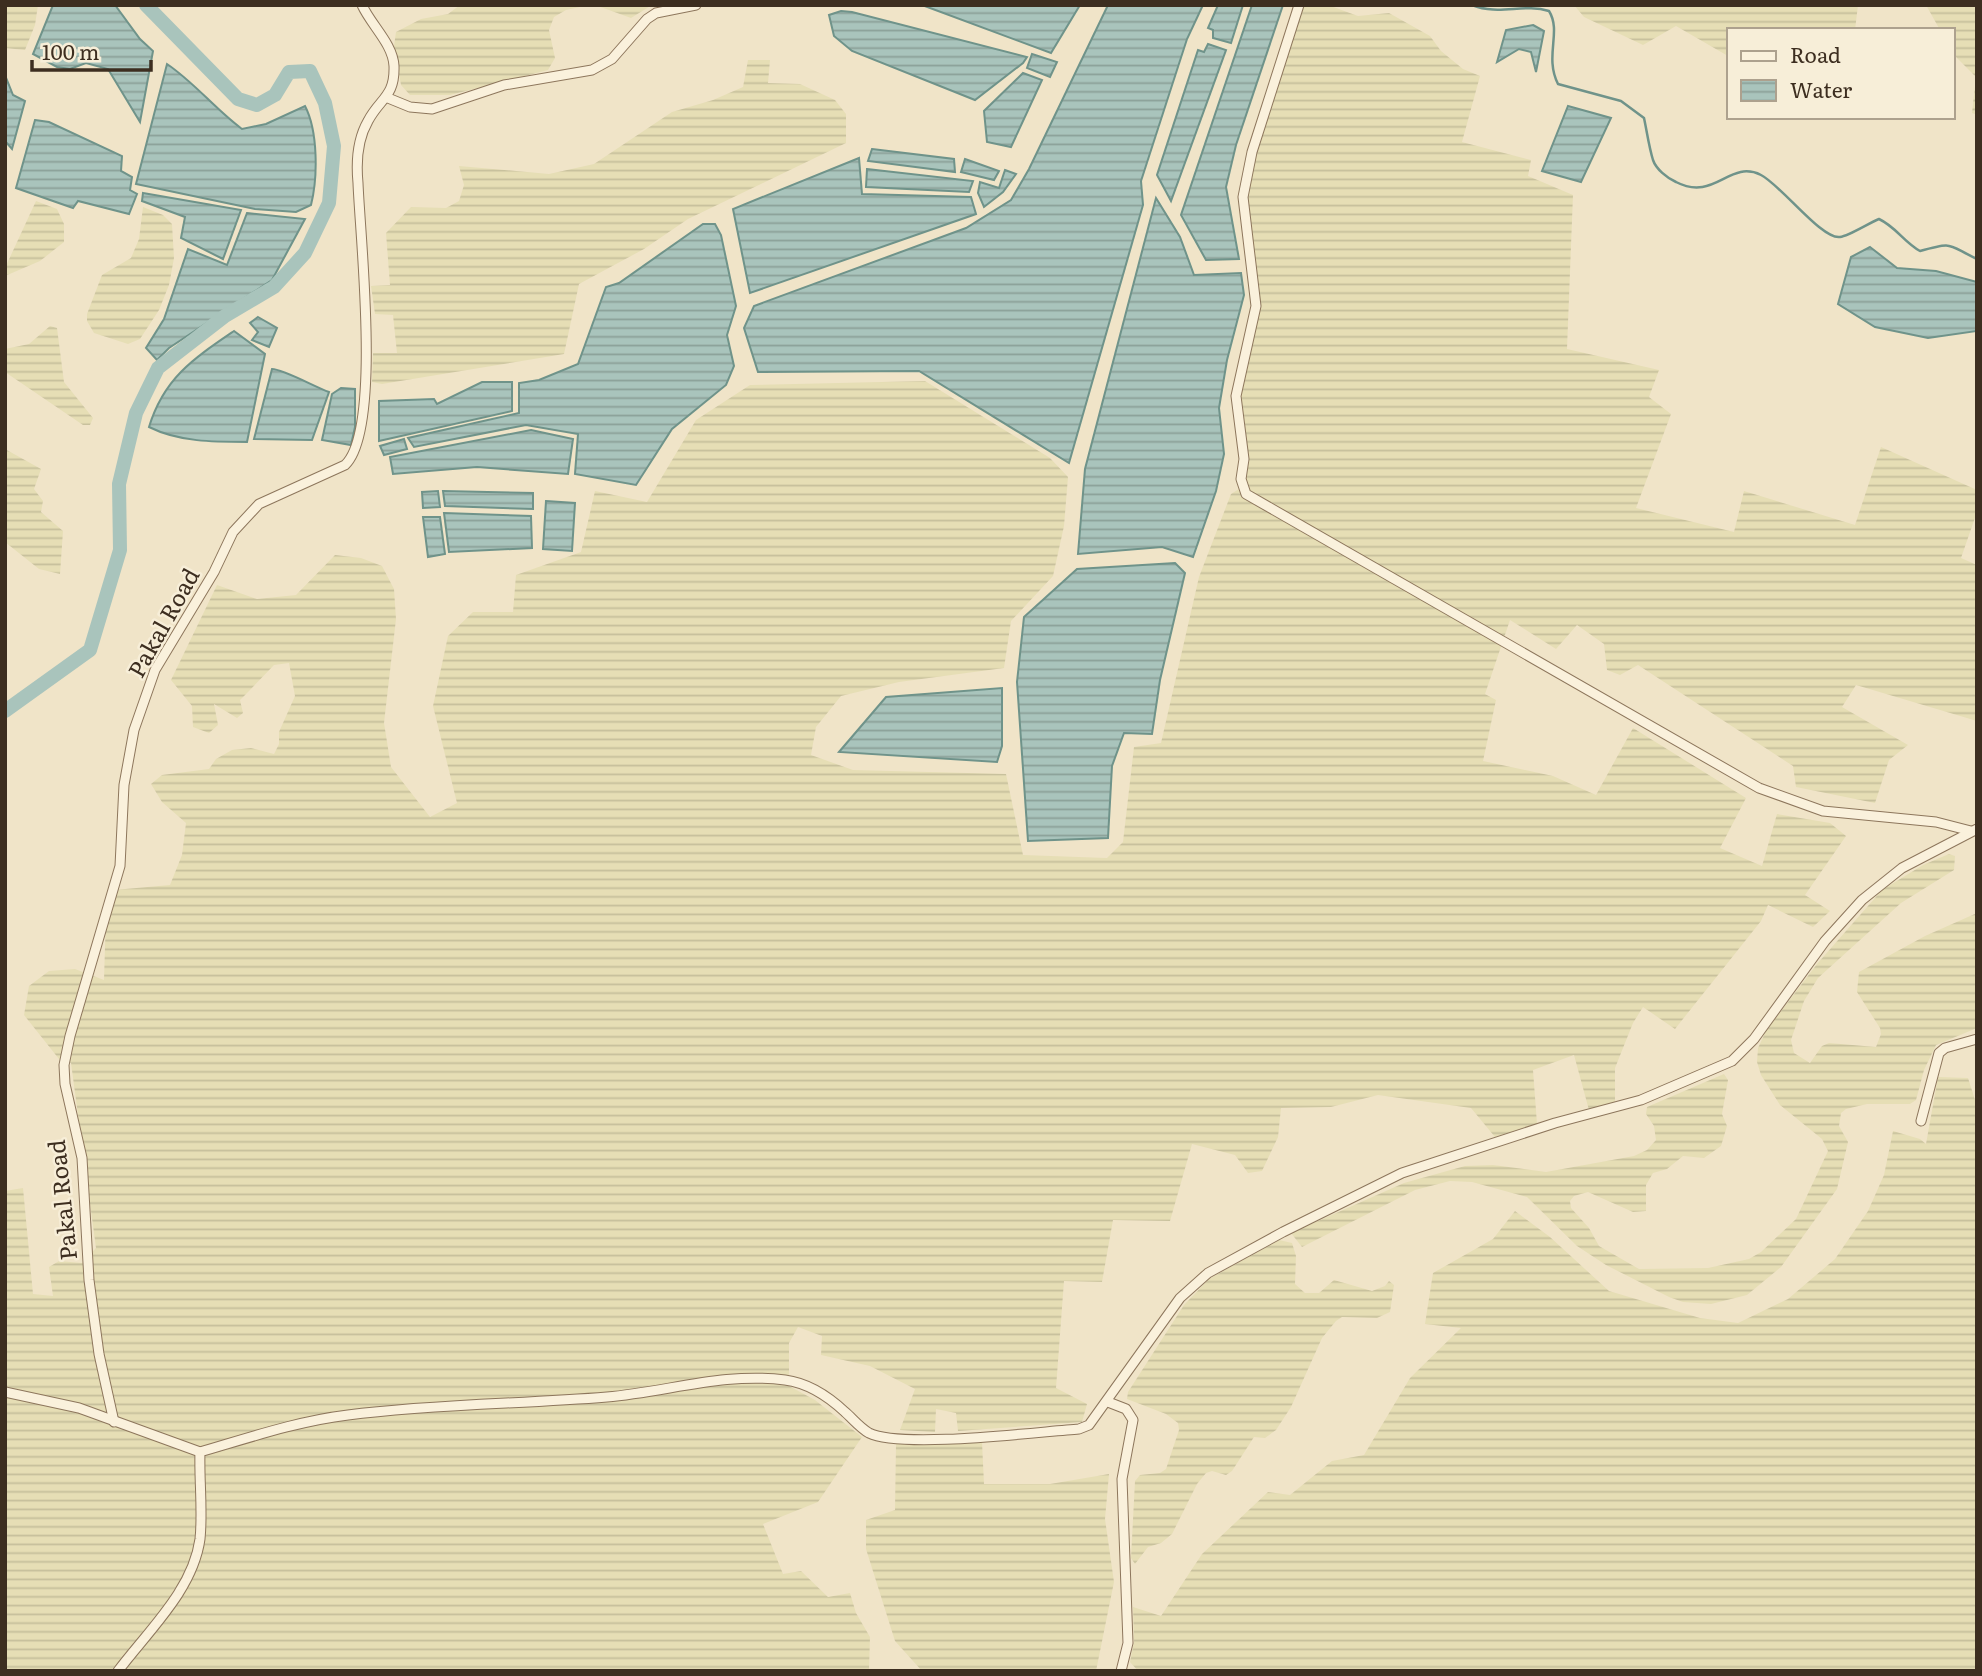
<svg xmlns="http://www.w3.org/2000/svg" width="1982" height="1676" font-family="Literata,serif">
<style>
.farmland{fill:url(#farmland-rules)}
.water{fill:url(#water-rules);stroke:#6f938a;stroke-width:2}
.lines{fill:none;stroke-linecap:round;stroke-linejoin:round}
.stream{stroke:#6f938a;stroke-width:2.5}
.river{stroke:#a9c4bc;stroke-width:14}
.minor-casing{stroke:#8d765c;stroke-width:11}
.minor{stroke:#faf1dc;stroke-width:9}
.labels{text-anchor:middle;stroke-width:5;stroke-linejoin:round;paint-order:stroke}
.street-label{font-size:23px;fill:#3d2e20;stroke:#f7eed8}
</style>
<defs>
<pattern id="farmland-rules" width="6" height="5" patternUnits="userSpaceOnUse" patternTransform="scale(1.75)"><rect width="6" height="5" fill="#e6deb5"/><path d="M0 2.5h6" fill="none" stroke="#c6bf9b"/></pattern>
<pattern id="water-rules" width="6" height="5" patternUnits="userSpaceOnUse" patternTransform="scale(1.75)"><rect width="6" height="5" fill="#a9c4bc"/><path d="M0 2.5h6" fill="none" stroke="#8ba098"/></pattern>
</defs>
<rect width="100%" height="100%" fill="#f0e4c8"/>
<g class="farmland">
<path d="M 5,5 L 38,5 L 35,25 L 25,50 L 5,48 Z"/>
<path d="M 460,5 L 589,5 L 566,10 L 554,17 L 549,30 L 555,58 L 548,70 L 450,95 L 410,95 L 401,85 L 394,46 L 396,32 L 421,19 L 448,14 Z"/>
<path d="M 595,5 L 652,5 L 631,18 Z"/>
<path d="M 1299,5 L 1328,5 L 1358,16 L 1389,13 L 1430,36 L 1441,51 L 1463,69 L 1480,76 L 1462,142 L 1531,160 L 1528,176 L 1573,195 L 1567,349 L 1659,370 L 1649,397 L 1671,414 L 1636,508 L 1734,532 L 1744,491 L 1855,525 L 1881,447 L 1977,490 L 1977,512 L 1961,558 L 1977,565 L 1977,721 L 1856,685 L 1842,707 L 1908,745 L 1889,760 L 1875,803 L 1796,787 L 1793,766 L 1638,665 L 1620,675 L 1607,670 L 1604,644 L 1577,625 L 1556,649 L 1510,620 L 1485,694 L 1496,700 L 1483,761 L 1553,776 L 1596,795 L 1633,728 L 1746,798 L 1720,848 L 1762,866 L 1777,814 L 1830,823 L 1846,836 L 1805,895 L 1830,911 L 1813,927 L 1768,905 L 1761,921 L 1675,1029 L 1643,1007 L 1633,1023 L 1615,1068 L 1615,1102 L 1589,1110 L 1574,1055 L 1533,1070 L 1537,1124 L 1495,1137 L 1471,1108 L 1378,1095 L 1331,1107 L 1281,1108 L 1278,1137 L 1262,1171 L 1248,1173 L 1235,1155 L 1192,1144 L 1170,1221 L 1113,1220 L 1102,1282 L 1064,1281 L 1056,1388 L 1087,1404 L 1082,1422 L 958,1431 L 956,1413 L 936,1409 L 935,1432 L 900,1430 L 915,1389 L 870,1366 L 821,1355 L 822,1336 L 798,1327 L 789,1343 L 789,1386 L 815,1400 L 862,1437 L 818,1502 L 763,1524 L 783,1574 L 801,1571 L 828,1597 L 850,1593 L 856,1613 L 870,1637 L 869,1671 L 5,1671 L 5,1191 L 23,1188 L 33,1294 L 53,1296 L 49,1267 L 59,1261 L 82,1263 L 96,1248 L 71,1063 L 59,1059 L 24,1015 L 29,986 L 49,971 L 75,969 L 104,980 L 106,914 L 114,890 L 170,885 L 182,855 L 186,823 L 162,802 L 151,784 L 162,775 L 209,769 L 216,759 L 232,750 L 251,748 L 274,754 L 279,744 L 279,732 L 295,696 L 289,663 L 274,665 L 249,691 L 240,700 L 243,713 L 237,718 L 214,704 L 218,725 L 209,733 L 193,727 L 192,706 L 171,680 L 217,585 L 257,599 L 296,595 L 335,555 L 361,558 L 382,566 L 394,589 L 396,619 L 384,723 L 391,767 L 430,817 L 457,803 L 433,706 L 448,636 L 473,612 L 513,612 L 516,575 L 581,552 L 595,491 L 647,502 L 696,420 L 750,385 L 925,381 L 1050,458 L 1068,477 L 1064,526 L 1053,576 L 1011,621 L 1004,668 L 899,682 L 841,696 L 816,727 L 811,755 L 853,770 L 1006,774 L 1023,855 L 1107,858 L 1123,842 L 1134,747 L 1161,743 L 1199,577 L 1231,494 L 1242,487 L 1236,409 L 1256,306 L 1243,197 Z"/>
<path d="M 1574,5 L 1858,5 L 1855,30 L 1728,30 L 1728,56 L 1676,26 L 1643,45 L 1584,17 Z"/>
<path d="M 1926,5 L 1977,5 L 1977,115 L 1972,113 L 1976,77 L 1952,53 L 1952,30 L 1940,30 Z"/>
<path d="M 748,60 L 770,60 L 768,83 L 800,84 L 835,100 L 846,114 L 846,143 L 688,219 L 644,249 L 579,284 L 564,354 L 382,384 L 372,382 L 373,353 L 397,353 L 393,315 L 375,314 L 371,286 L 390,285 L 386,233 L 411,207 L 446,208 L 459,201 L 464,185 L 459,166 L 549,174 L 594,164 L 672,112 L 713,100 L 743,87 Z"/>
<path d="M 36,201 L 57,209 L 64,224 L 64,242 L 40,261 L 5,276 L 5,268 Z"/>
<path d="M 143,207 L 163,215 L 172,224 L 174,258 L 169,285 L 159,310 L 140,339 L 128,344 L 94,333 L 87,321 L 87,314 L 102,275 L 131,258 L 139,239 Z"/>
<path d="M 50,326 L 57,328 L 64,382 L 93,418 L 90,425 L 83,425 L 5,372 L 5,349 L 29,344 Z"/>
<path d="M 5,449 L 41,469 L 34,489 L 43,501 L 41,512 L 63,531 L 60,574 L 39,569 L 5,542 Z"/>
<path d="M 1949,854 L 1955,856 L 1954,870 L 1901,903 L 1818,978 L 1804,1001 L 1791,1040 L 1794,1053 L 1810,1063 L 1822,1046 L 1829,1043 L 1876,1047 L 1881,1034 L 1880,1028 L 1857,992 L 1859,972 L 1925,936 L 1977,913 L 1977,1028 L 1936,1045 L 1924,1070 L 1916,1100 L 1910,1104 L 1867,1104 L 1846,1109 L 1841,1113 L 1839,1126 L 1848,1142 L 1837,1189 L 1781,1267 L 1747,1295 L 1711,1304 L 1683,1302 L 1669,1297 L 1606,1265 L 1577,1246 L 1527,1197 L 1472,1182 L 1450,1181 L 1415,1190 L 1302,1247 L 1291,1233 L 1404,1183 L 1465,1166 L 1493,1165 L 1546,1172 L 1634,1156 L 1647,1150 L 1656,1140 L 1654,1126 L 1646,1114 L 1647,1107 L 1724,1074 L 1728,1080 L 1722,1114 L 1727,1126 L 1721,1146 L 1704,1158 L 1683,1156 L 1667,1169 L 1653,1173 L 1646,1185 L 1646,1211 L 1633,1212 L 1588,1192 L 1574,1196 L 1570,1201 L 1571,1208 L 1589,1228 L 1599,1246 L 1639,1269 L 1708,1268 L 1749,1259 L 1761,1252 L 1796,1219 L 1828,1151 L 1822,1139 L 1780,1105 L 1761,1075 L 1757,1062 L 1758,1048 L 1766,1031 L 1817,964 L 1882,890 L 1923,865 Z"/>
<path d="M 1938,1077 L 1968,1078 L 1977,1106 L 1977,1671 L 1138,1671 L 1130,1662 L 1134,1642 L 1133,1607 L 1161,1616 L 1202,1554 L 1268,1492 L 1290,1495 L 1332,1461 L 1364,1455 L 1410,1378 L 1461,1328 L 1425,1324 L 1433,1273 L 1493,1239 L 1515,1211 L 1550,1237 L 1609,1291 L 1700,1318 L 1738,1323 L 1788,1299 L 1835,1259 L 1868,1211 L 1884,1175 L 1893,1131 L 1920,1139 L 1926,1144 Z"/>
<path d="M 1279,1240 L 1292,1243 L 1296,1256 L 1295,1284 L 1305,1293 L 1319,1293 L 1334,1280 L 1372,1291 L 1385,1286 L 1389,1281 L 1394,1285 L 1390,1312 L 1377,1318 L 1342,1317 L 1336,1321 L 1322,1338 L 1291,1407 L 1276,1430 L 1265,1438 L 1254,1437 L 1232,1471 L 1226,1475 L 1212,1471 L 1206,1473 L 1197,1484 L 1172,1534 L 1161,1543 L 1148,1547 L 1135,1564 L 1131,1558 L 1135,1481 L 1140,1475 L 1160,1473 L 1166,1469 L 1179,1430 L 1178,1423 L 1166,1414 L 1127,1399 L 1128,1392 L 1184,1305 L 1209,1279 Z"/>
<path d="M 982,1442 L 984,1484 L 1050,1484 L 1109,1474 L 1105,1519 L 1114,1582 L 1096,1671 L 922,1671 L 895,1641 L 866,1549 L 866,1520 L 895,1510 L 896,1444 Z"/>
</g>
<g class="water">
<path d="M 53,5 L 115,5 L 140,39 L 153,51 L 140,122 L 108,69 L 86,63 L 70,69 L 57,67 L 33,54 Z"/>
<path d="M 922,5 L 1080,5 L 1051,53 Z"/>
<path d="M 1108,5 L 1203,5 L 1187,39 L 1141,181 L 1143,205 L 1069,463 L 919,371 L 758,372 L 744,328 L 754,306 L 966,228 L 1011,200 L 1029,169 Z"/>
<path d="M 1218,5 L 1243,5 L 1231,43 L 1213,38 L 1213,30 L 1208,28 Z"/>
<path d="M 1252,5 L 1283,5 L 1236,145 L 1226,187 L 1239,259 L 1206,260 L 1181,215 Z"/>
<path d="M 841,11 L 852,12 L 1027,57 L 1023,63 L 975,100 L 852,51 L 834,36 L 829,15 Z"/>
<path d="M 1533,25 L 1544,31 L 1536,72 L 1531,52 L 1519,49 L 1497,62 L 1506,30 Z"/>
<path d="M 1208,44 L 1226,50 L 1171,201 L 1157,175 L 1198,50 L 1204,52 Z"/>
<path d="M 1032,54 L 1057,62 L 1050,77 L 1027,68 Z"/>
<path d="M 167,64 C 195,83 215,109 242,129 L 266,124 L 305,106 C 318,131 318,177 311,205 L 296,212 L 255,209 L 136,184 Z"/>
<path d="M 1023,73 L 1042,80 L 1011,147 L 987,142 L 984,111 Z"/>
<path d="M 5,75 L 13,95 L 25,101 L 12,149 L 5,141 Z"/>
<path d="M 1568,106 L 1611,118 L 1581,182 L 1542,171 Z"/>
<path d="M 35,120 L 49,122 L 122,156 L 121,171 L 132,177 L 130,190 L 137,194 L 129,214 L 78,201 L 73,208 L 16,188 Z"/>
<path d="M 872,149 L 954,159 L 955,172 L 868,161 Z"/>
<path d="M 859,158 L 862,194 L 971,197 L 976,214 L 750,293 L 733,209 Z"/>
<path d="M 965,159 L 999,171 L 994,180 L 961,172 Z"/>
<path d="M 867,169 L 973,181 L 969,192 L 866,187 Z"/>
<path d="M 1005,170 L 1016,174 L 1003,192 L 984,207 L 978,193 L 980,182 L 999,188 Z"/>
<path d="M 143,193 L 241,210 L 223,259 L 181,238 L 185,217 L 142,201 Z"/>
<path d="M 1156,198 L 1180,237 L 1194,275 L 1241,273 L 1244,295 L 1227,360 L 1219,408 L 1224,454 L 1216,491 L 1193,557 L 1162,547 L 1078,554 L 1085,469 Z"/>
<path d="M 247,213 L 305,219 L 272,280 L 169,348 L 157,360 L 146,348 L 164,319 L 188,249 L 227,265 Z"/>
<path d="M 703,224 L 715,224 L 721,235 L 736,306 L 727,335 L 734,366 L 726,385 L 672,429 L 636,485 L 575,474 L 578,434 L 526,425 L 414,447 L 408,438 L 519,413 L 519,383 L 539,380 L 578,364 L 606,287 L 619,283 Z"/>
<path d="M 1870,247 L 1897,268 L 1936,271 L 1977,282 L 1977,331 L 1928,338 L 1875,327 L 1838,304 L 1851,257 Z"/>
<path d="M 258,317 L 277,328 L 269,347 L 252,340 L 258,332 L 250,323 Z"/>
<path d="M 234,331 L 265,354 L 247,442 C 214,442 179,442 149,427 C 164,378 193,359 234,331 Z"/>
<path d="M 272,369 C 283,369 315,387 329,392 L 312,440 L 254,439 Z"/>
<path d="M 482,382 L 512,382 L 512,411 L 379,441 L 379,401 L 434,399 L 437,404 Z"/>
<path d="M 341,388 L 355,389 L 355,427 L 351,445 L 322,440 L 332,394 Z"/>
<path d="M 531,430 L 573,439 L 568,474 L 477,467 L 393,474 L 390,457 Z"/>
<path d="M 404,439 L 407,449 L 384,455 L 380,446 Z"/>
<path d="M 438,491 L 440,507 L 423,508 L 422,492 Z"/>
<path d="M 443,491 L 533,493 L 533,509 L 445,506 Z"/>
<path d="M 546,501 L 575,503 L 572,551 L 543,549 Z"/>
<path d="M 444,513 L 531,516 L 532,548 L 449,552 Z"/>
<path d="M 423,517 L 440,517 L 445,554 L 428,557 Z"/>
<path d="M 1175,563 L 1185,573 L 1160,680 L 1152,734 L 1124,733 L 1112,766 L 1108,838 L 1028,841 L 1017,682 L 1024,617 L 1077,569 Z"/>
<path d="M 1002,688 L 1002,746 L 997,762 L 839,752 L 886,697 Z"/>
</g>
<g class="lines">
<path class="stream" d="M 1472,5 C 1499,16 1523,3 1549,11 C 1562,32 1544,56 1558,84 L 1621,101 L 1644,118 C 1647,132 1649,147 1653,160 C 1656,169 1667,178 1676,182 C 1715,202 1729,159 1761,175 C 1781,185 1822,240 1840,237 C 1849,236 1869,223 1879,219 C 1896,227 1904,242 1920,251 C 1955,241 1947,245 1977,259"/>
<path class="river" d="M 5,711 L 90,650 L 120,550 L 119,484 L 136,413 L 158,368 L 225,316 L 274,287 L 305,253 L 329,203 L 334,146 L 325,103 L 310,71 L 289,72 L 275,95 L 257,105 L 238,99 L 146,5"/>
<defs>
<g id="minor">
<path d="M 1299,5 L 1252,152 L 1243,197 L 1256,306 L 1236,396 L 1244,459 L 1241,479 L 1246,494 L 1759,788 L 1823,811 L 1936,822 L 1971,831"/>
<path d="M 388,98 L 410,107 L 432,109 L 504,85 L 592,70 L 612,59 L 647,19 L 656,13 L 696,5"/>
<path d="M 1921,1121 L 1939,1053 L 1945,1048 L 1977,1039"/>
<path d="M 5,1392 L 79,1408 L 200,1452"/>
<path d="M 1108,1402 L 1126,1409 L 1133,1420 L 1122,1479 L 1128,1643 L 1121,1671"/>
<path d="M 114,1422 L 99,1354 L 89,1280 L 82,1158 L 65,1084 L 64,1065 L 70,1036 L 120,866 L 124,785 L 134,730 L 155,670 L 214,572 L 233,532 L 259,504 L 345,465 C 382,430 360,238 358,183 C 356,162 357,140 368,121 C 380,98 395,97 394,66 C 393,44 371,25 362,5"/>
<path d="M 118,1671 C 148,1631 193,1590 200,1539 C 203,1511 199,1480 200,1452 C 248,1438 298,1421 348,1415 C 434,1404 521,1404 607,1397 C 667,1392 724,1372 785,1380 C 808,1383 829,1397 845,1412 C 852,1418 860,1428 869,1433 C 902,1449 1036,1432 1079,1429 L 1089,1425 L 1180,1298 L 1208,1273 L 1283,1232 L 1402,1173 L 1555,1123 L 1641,1100 L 1732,1061 L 1754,1039 L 1825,941 L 1862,900 L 1902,868 L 1977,829"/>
</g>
</defs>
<use href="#minor" class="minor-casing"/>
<use href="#minor" class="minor"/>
</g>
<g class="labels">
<g class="street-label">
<text transform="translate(164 623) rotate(-61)" y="8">Pakal Road</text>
<text transform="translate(63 1200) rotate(-96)" y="8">Pakal Road</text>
</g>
</g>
<rect width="1982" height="1676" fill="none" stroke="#3d2e20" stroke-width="14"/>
<rect x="1727" y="28" width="228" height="91" fill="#f7eed8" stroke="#ada18e" stroke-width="2"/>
<rect x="1741" y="51" width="35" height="10" fill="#faf1dc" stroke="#ada18e" stroke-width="2"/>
<text x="1790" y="63" font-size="21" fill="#3d2e20">Road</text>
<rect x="1741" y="80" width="35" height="21" fill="url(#water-rules)" stroke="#ada18e" stroke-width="2"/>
<text x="1790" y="98" font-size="21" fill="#3d2e20">Water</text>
<path d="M32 60v10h119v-10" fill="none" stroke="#3d2e20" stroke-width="3.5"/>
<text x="42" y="60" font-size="21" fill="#3d2e20" stroke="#f7eed8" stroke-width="5" paint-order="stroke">100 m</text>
</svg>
